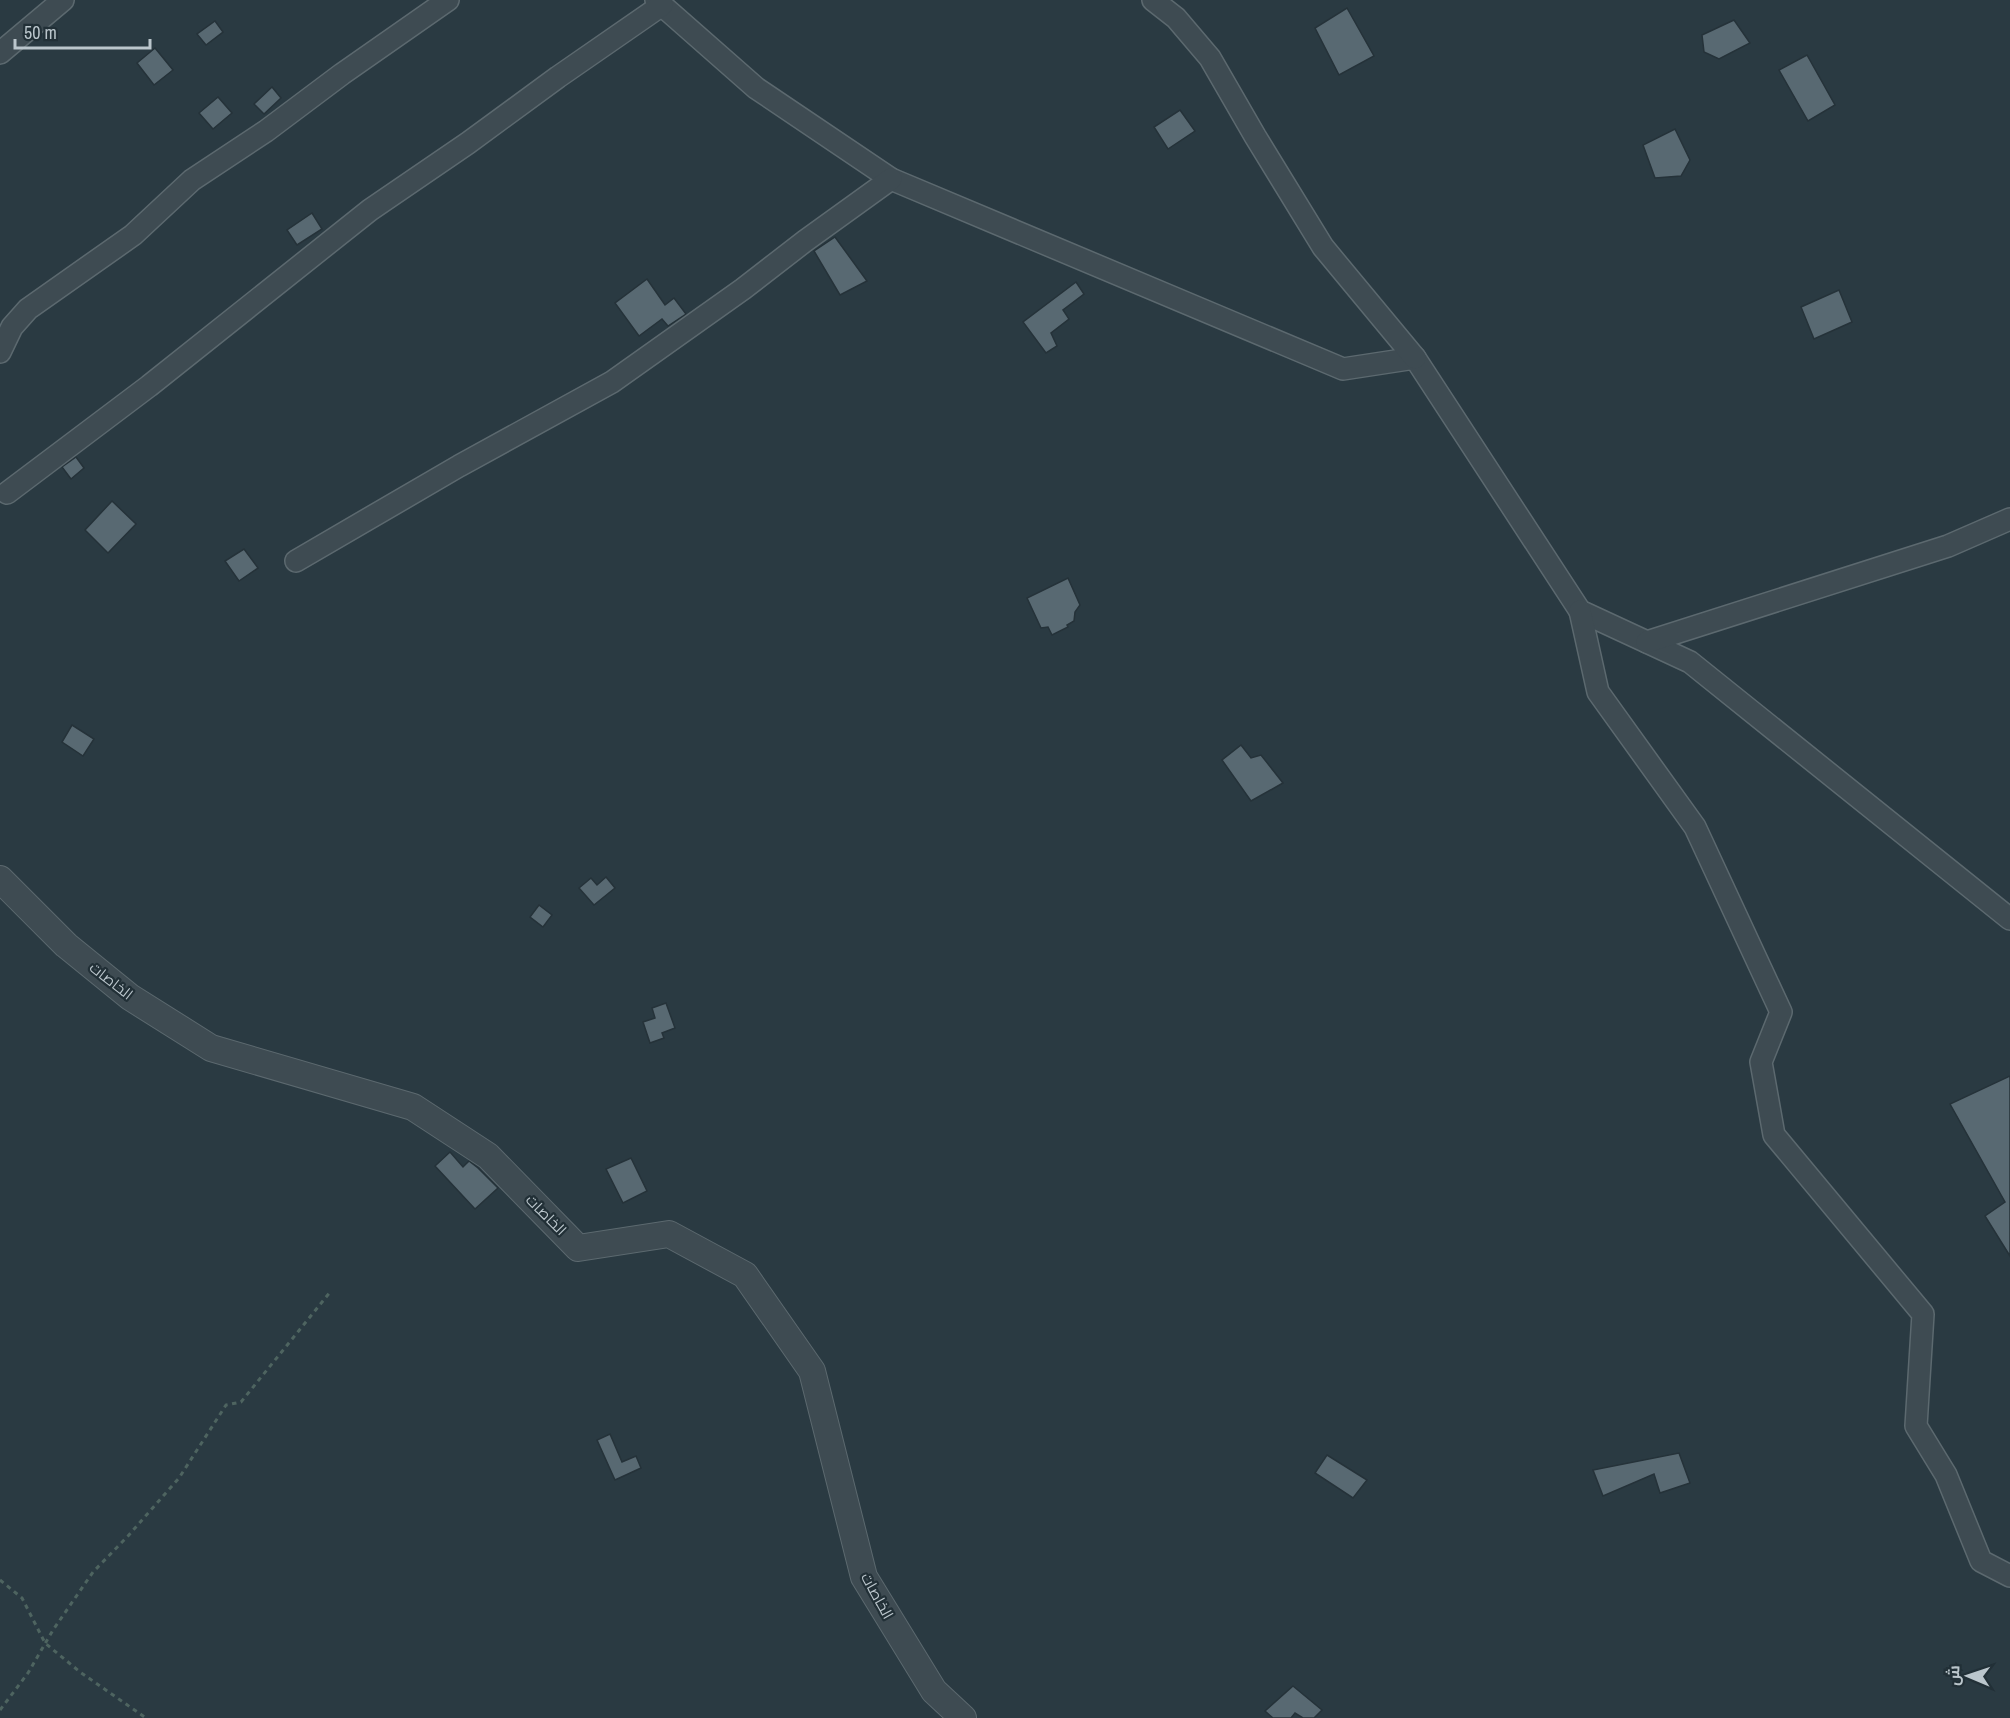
<svg xmlns="http://www.w3.org/2000/svg" width="2010" height="1718" font-family="'Archivo Narrow',Cairo,sans-serif">
<style>
.building{fill:#586972;stroke:#253239;stroke-width:1.5}
.lines{fill:none;stroke-linecap:round;stroke-linejoin:round}
.minor-casing{stroke:#5c696f;stroke-width:24}
.tertiary-casing{stroke:#5c696f;stroke-width:28}
.path{stroke:#4e6460;stroke-width:3;stroke-dasharray:4.5 4.5;stroke-linecap:butt}
.minor{stroke:#3e4b52;stroke-width:21}
.tertiary{stroke:#3e4b52;stroke-width:26}
.labels{text-anchor:middle;stroke-width:4.5;stroke-linejoin:round;paint-order:stroke}
.street-label{font-size:15px;fill:#bbc6cc;stroke:#223037}
</style>
<rect width="100%" height="100%" fill="#2a3a42"/>
<g class="building">
<path d="M 1347,8 L 1374,56 L 1339,75 L 1315,28 Z"/>
<path d="M 1734,20 L 1750,43 L 1719,59 L 1704,52 L 1702,35 Z"/>
<path d="M 215,21 L 223,32 L 206,45 L 197,34 Z"/>
<path d="M 155,48 L 173,70 L 154,85 L 137,63 Z"/>
<path d="M 1807,55 L 1835,105 L 1808,121 L 1779,70 Z"/>
<path d="M 272,87 L 281,98 L 264,114 L 254,104 Z"/>
<path d="M 218,97 L 232,113 L 213,129 L 199,113 Z"/>
<path d="M 1180,110 L 1195,131 L 1168,149 L 1154,127 Z"/>
<path d="M 1675,129 L 1690,160 L 1681,176 L 1655,178 L 1643,145 Z"/>
<path d="M 312,213 L 322,229 L 297,245 L 287,230 Z"/>
<path d="M 835,237 L 867,281 L 840,295 L 814,251 Z"/>
<path d="M 647,279 L 665,305 L 674,298 L 686,314 L 668,326 L 662,319 L 639,336 L 615,303 Z"/>
<path d="M 1076,282 L 1084,294 L 1063,310 L 1069,319 L 1051,333 L 1057,346 L 1046,353 L 1023,322 Z"/>
<path d="M 1839,290 L 1852,322 L 1814,339 L 1801,307 Z"/>
<path d="M 76,457 L 84,468 L 71,479 L 62,467 Z"/>
<path d="M 112,501 L 136,524 L 108,553 L 85,530 Z"/>
<path d="M 244,549 L 258,568 L 239,581 L 225,561 Z"/>
<path d="M 1068,578 L 1080,605 L 1075,612 L 1074,621 L 1067,625 L 1068,627 L 1052,635 L 1048,627 L 1041,628 L 1027,598 Z"/>
<path d="M 72,725 L 94,739 L 83,756 L 62,742 Z"/>
<path d="M 1241,745 L 1251,758 L 1261,755 L 1283,783 L 1251,801 L 1222,760 Z"/>
<path d="M 606,877 L 615,888 L 594,905 L 579,888 L 591,878 L 597,885 Z"/>
<path d="M 539,905 L 552,915 L 543,927 L 530,917 Z"/>
<path d="M 666,1003 L 675,1028 L 662,1033 L 664,1038 L 650,1043 L 643,1022 L 655,1018 L 652,1008 Z"/>
<path d="M 2010,1076 L 2010,1256 L 1985,1216 L 2005,1202 L 1950,1104 Z"/>
<path d="M 450,1152 L 463,1167 L 469,1161 L 478,1168 L 498,1188 L 475,1209 L 435,1166 Z"/>
<path d="M 631,1158 L 647,1191 L 623,1203 L 606,1169 Z"/>
<path d="M 610,1434 L 622,1462 L 636,1456 L 641,1468 L 615,1480 L 597,1440 Z"/>
<path d="M 1679,1453 L 1690,1483 L 1660,1493 L 1654,1474 L 1603,1496 L 1593,1470 Z"/>
<path d="M 1327,1455 L 1367,1480 L 1353,1498 L 1315,1473 Z"/>
<path d="M 1293,1686 L 1322,1710 L 1314,1718 L 1303,1718 L 1295,1713 L 1291,1718 L 1273,1718 L 1265,1711 Z"/>
</g>
<g class="lines">
<defs>
<g id="minor">
<path d="M 656,0 L 756,88 L 891,179 L 1343,369 L 1415,358 L 1580,611 L 1690,662 L 2010,919"/>
<path d="M 1153,0 L 1176,18 L 1210,58 L 1255,136 L 1323,247 L 1415,358"/>
<path d="M 0,53 L 63,0"/>
<path d="M 0,352 L 12,327 L 28,309 L 133,235 L 192,180 L 266,131 L 342,74 L 448,0"/>
<path d="M 7,493 L 149,386 L 370,210 L 468,143 L 558,77 L 662,5"/>
<path d="M 296,561 L 459,466 L 612,382 L 743,289 L 805,241 L 891,179"/>
<path d="M 1580,611 L 1598,692 L 1695,827 L 1781,1012 L 1761,1062 L 1774,1135 L 1923,1314 L 1916,1426 L 1946,1475 L 1981,1561 L 2010,1576"/>
<path d="M 1647,642 L 1948,546 L 2010,519"/>
</g>
<path id="tertiary" d="M 0,879 L 66,945 L 130,997 L 211,1048 L 413,1107 L 488,1156 L 578,1248 L 669,1234 L 745,1275 L 812,1371 L 864,1577 L 934,1691 L 963,1718"/>
</defs>
<use href="#minor" class="minor-casing"/>
<use href="#tertiary" class="tertiary-casing"/>
<g class="path">
<path d="M 0,1580 L 22,1598 L 45,1643 L 80,1672 L 146,1718"/>
<path d="M 0,1710 L 28,1673 L 53,1630 L 93,1572 L 128,1536 L 179,1478 L 226,1405 L 241,1402 L 331,1291"/>
</g>
<use href="#minor" class="minor"/>
<use href="#tertiary" class="tertiary"/>
</g>
<g class="labels">
<g class="street-label">
<text transform="translate(111 981) rotate(38)" y="5">الخاصات</text>
<text transform="translate(546 1215) rotate(45)" y="5">الخاصات</text>
<text transform="translate(877 1596) rotate(61)" y="5">الخاصات</text>
</g>
</g>
<g transform="translate(1968 1676) rotate(272)" stroke="#223037" stroke-width="4.5" paint-order="stroke">
<path d="M0-4.5L10 22L0 15L-10 22Z" fill="#bbc6cc"/>
<text y="-9" font-size="16" font-weight="bold" text-anchor="middle" fill="#bbc6cc">ش</text>
</g>
<path d="M15 39v9h135v-9" fill="none" stroke="#bbc6cc" stroke-width="3"/>
<text x="24" y="39" font-size="18" fill="#bbc6cc" stroke="#223037" stroke-width="4.5" paint-order="stroke">50 m</text>
</svg>
